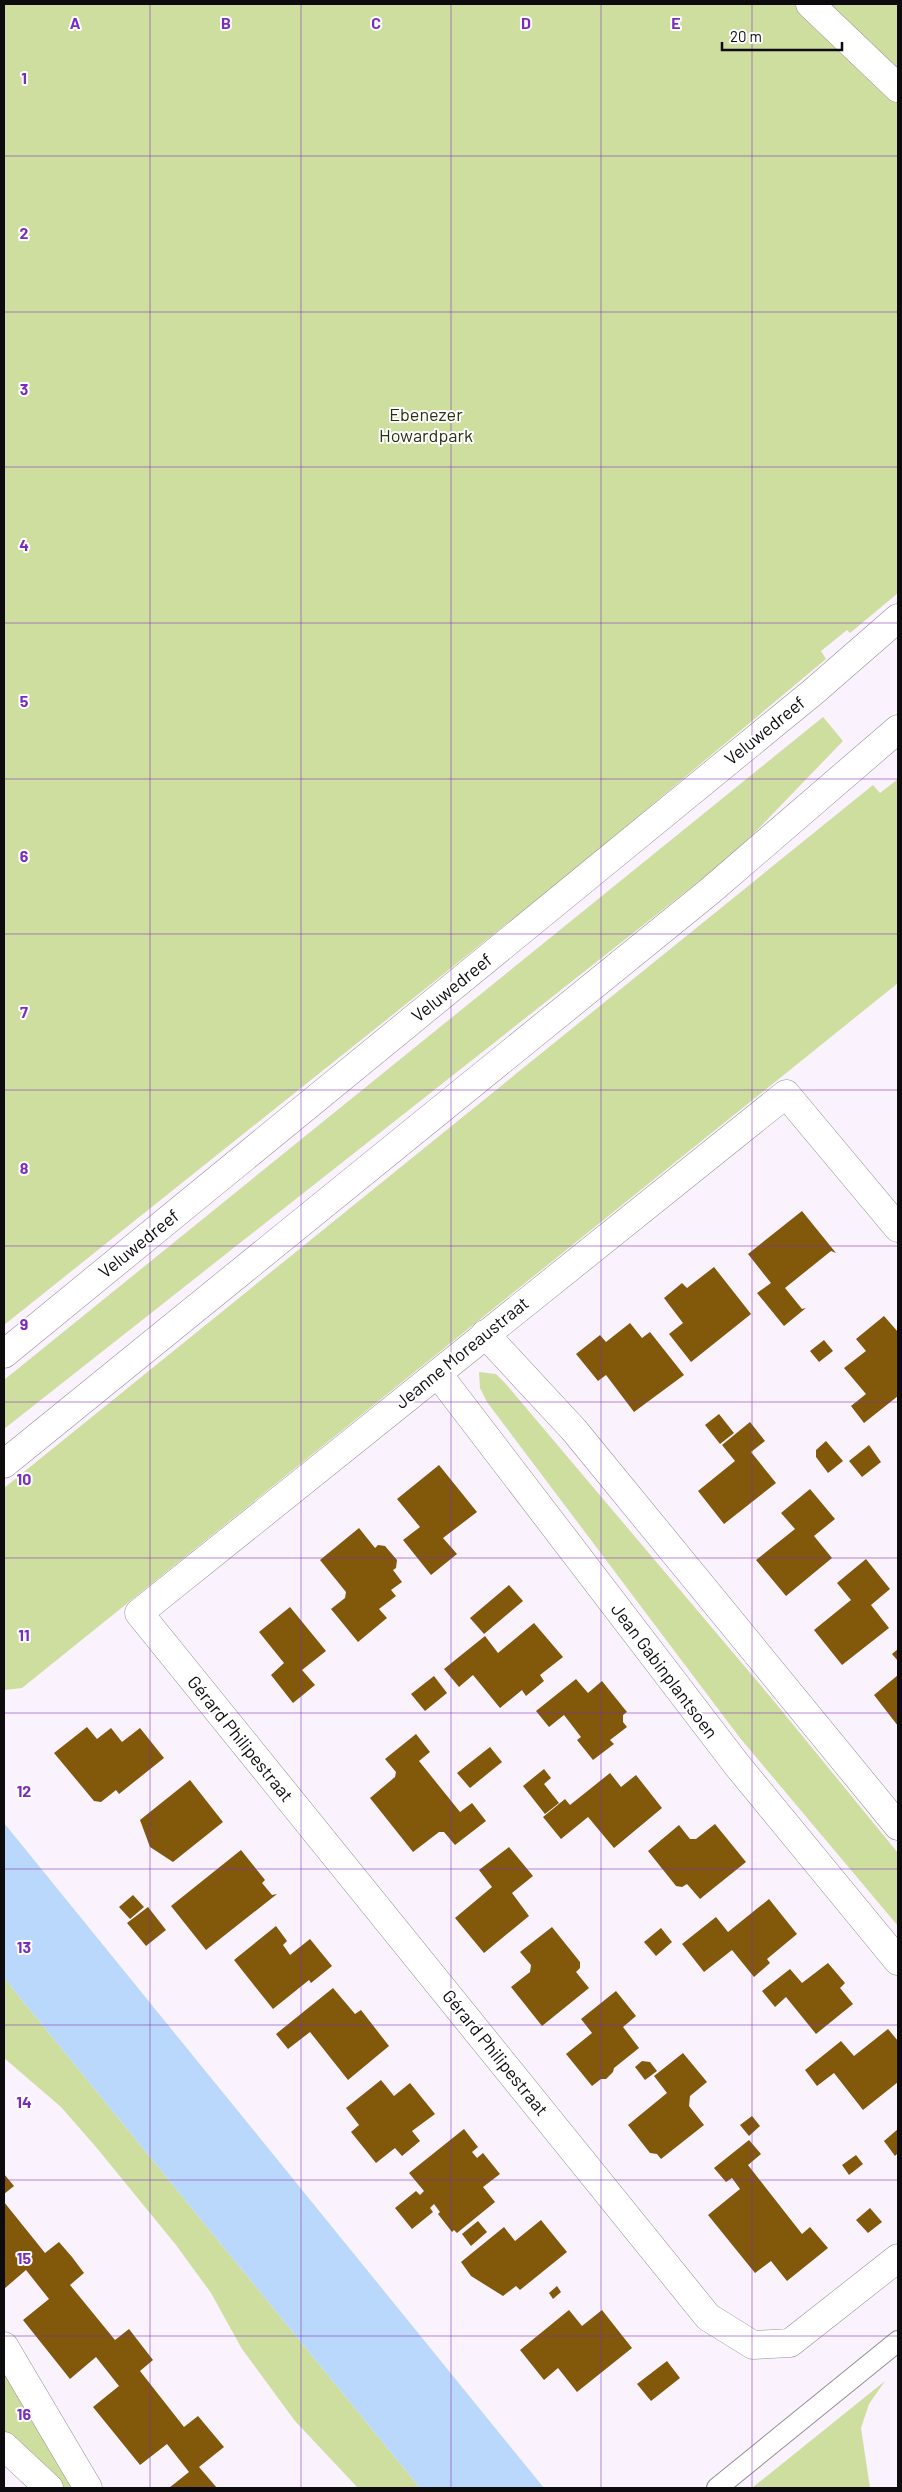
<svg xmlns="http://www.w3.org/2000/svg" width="902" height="2492" font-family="Barlow,sans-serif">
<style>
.green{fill:#cede9f}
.water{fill:#bad8fc}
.building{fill:#82580b}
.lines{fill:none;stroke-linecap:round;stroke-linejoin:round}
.lane-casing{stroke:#948e97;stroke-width:22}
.street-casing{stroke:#948e97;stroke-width:29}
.secondary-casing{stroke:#948e97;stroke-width:29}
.lane{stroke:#fff;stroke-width:20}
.street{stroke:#fff;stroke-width:28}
.secondary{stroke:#fff;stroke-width:28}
.grid{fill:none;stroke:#7b2cbf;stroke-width:1;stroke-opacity:0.55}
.labels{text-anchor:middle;stroke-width:4;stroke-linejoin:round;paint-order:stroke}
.park-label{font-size:18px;fill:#2a3111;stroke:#fff}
.street-label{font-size:18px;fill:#0e0b0f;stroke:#fff}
.grid-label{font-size:16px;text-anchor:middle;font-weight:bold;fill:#7b2cbf;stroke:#fff;stroke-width:4;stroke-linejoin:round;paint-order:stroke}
</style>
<rect width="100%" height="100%" fill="#faf2fc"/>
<g class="green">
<path d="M 4,4 L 898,4 L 898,593 L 850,633 L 847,630 L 821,651 L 826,659 L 574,870 L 4,1325 Z"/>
<path d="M 823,717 L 843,741 L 736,852 L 4,1429 L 4,1380 Z"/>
<path d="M 898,779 L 898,983 L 22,1688 L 4,1690 L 4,1488 L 873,785 L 880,793 Z"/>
<path d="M 479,1372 L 496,1374 L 505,1383 L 773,1700 L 898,1853 L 898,1926 L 740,1738 L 487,1402 L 480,1388 Z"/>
<path d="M 4,1978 L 420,2488 L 358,2488 L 295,2421 L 242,2349 L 211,2293 L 176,2245 L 96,2147 L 61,2107 L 4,2058 Z"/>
<path d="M 4,2364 L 78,2488 L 60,2488 L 4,2435 Z"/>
<path d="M 885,2381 L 869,2404 L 861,2428 L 870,2488 L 752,2488 Z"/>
</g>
<path class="water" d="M 4,1823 L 544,2488 L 420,2488 L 4,1978 Z"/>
<g class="building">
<path d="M 802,1211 L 836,1253 L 831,1251 L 785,1288 L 802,1309 L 806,1308 L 784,1326 L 757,1293 L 771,1283 L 748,1254 Z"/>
<path d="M 714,1267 L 751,1314 L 691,1362 L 669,1334 L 683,1323 L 664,1298 L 682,1283 L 687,1288 Z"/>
<path d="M 884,1316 L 898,1332 L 898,1396 L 864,1423 L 851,1406 L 866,1394 L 844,1368 L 866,1351 L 856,1339 Z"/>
<path d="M 630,1323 L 642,1338 L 650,1332 L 684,1375 L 634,1412 L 606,1375 L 598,1381 L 576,1354 L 600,1335 L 606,1342 Z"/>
<path d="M 824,1340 L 833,1351 L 819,1362 L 810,1351 Z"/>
<path d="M 719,1414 L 734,1433 L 720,1444 L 705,1425 Z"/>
<path d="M 750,1422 L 765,1441 L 751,1452 L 776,1483 L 724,1524 L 698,1491 L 735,1461 L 722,1445 Z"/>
<path d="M 826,1441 L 843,1461 L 828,1473 L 816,1457 L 816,1450 Z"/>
<path d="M 869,1445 L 881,1462 L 862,1477 L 849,1461 Z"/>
<path d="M 439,1465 L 477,1512 L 443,1538 L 457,1554 L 431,1575 L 403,1540 L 420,1527 L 397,1499 Z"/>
<path d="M 810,1489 L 835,1519 L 814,1536 L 832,1558 L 786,1596 L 756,1560 L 795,1529 L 781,1513 Z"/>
<path d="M 359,1528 L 375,1548 L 378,1545 L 385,1546 L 397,1560 L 396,1568 L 393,1570 L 402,1582 L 391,1590 L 396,1596 L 379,1609 L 387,1618 L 358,1642 L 331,1609 L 345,1598 L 346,1592 L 320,1560 Z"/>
<path d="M 866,1559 L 890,1589 L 871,1605 L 889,1628 L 842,1665 L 814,1630 L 851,1600 L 837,1583 Z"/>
<path d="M 509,1585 L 523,1601 L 484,1634 L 470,1618 Z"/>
<path d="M 290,1607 L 326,1651 L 302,1670 L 315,1685 L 293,1703 L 271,1675 L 284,1663 L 259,1632 Z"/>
<path d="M 534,1623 L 563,1657 L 540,1675 L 544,1681 L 526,1696 L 522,1690 L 500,1708 L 473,1675 L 459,1687 L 444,1669 L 485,1636 L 498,1653 Z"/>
<path d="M 898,1649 L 898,1661 L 892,1654 Z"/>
<path d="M 898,1675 L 898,1726 L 874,1695 Z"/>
<path d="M 434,1676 L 447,1693 L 425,1711 L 411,1694 Z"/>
<path d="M 576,1679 L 588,1693 L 602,1681 L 627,1712 L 623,1715 L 623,1722 L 627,1727 L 610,1740 L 614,1744 L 593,1760 L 577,1740 L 581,1737 L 564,1715 L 549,1727 L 536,1711 Z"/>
<path d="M 87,1727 L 97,1739 L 111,1728 L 122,1742 L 140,1728 L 164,1758 L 119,1794 L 116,1790 L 101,1802 L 94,1801 L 54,1753 Z"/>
<path d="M 416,1734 L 430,1752 L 419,1761 L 460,1812 L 472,1803 L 486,1821 L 455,1845 L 444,1832 L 439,1832 L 413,1852 L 370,1798 L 395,1777 L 396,1772 L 385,1759 Z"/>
<path d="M 490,1747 L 502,1762 L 470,1788 L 457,1773 Z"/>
<path d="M 544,1769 L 551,1778 L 544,1784 L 559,1803 L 545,1814 L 523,1786 Z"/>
<path d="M 610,1773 L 621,1787 L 636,1775 L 662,1808 L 614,1848 L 588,1817 L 561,1839 L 543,1817 L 565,1799 L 570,1805 Z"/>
<path d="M 190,1780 L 223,1822 L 173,1862 L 150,1847 L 140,1820 Z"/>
<path d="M 715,1824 L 746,1862 L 700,1899 L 687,1884 L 682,1887 L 676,1886 L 648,1851 L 679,1825 L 690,1839 L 696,1839 Z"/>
<path d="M 509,1847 L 533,1876 L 512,1893 L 529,1916 L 484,1953 L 455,1918 L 492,1887 L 479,1870 Z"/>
<path d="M 241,1850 L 265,1880 L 262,1883 L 272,1895 L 277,1894 L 206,1950 L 171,1906 Z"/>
<path d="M 133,1895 L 144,1907 L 130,1919 L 119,1907 Z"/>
<path d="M 769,1899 L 797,1934 L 767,1959 L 770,1963 L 754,1977 L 732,1950 L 704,1972 L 682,1944 L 716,1917 L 728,1932 Z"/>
<path d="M 148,1907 L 166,1930 L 146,1946 L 127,1923 Z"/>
<path d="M 276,1926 L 287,1941 L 283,1945 L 290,1955 L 310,1939 L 332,1966 L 311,1983 L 309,1980 L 273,2009 L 234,1960 Z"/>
<path d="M 552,1927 L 580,1962 L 580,1968 L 576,1972 L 589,1988 L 542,2026 L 511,1987 L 530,1972 L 531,1965 L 520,1952 Z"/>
<path d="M 661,1928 L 672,1942 L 656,1956 L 644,1942 Z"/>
<path d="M 828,1963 L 845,1983 L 840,1988 L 853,2004 L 816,2034 L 786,1997 L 775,2007 L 762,1991 L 790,1969 L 802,1983 Z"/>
<path d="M 333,1988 L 355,2014 L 361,2010 L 389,2046 L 348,2080 L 310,2032 L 288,2049 L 276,2034 Z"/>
<path d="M 616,1991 L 636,2016 L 623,2027 L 639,2048 L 614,2068 L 613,2072 L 606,2079 L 601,2079 L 592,2086 L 566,2054 L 592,2033 L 581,2019 Z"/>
<path d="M 888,2029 L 898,2041 L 898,2082 L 863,2110 L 834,2073 L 817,2086 L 805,2070 L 841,2041 L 854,2056 Z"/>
<path d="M 683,2053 L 707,2082 L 690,2096 L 689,2106 L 704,2125 L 661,2159 L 657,2154 L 650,2153 L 628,2125 L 667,2093 L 654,2076 Z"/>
<path d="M 642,2061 L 650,2062 L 657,2071 L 645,2080 L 635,2067 Z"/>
<path d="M 381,2080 L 394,2096 L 410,2083 L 435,2114 L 412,2131 L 420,2141 L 402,2156 L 395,2148 L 376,2163 L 351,2132 L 359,2125 L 346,2108 Z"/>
<path d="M 752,2116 L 760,2126 L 749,2136 L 740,2125 Z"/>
<path d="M 464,2129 L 478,2147 L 472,2152 L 477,2158 L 483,2153 L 500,2174 L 483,2187 L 495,2202 L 457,2233 L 454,2230 L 452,2232 L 438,2214 L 440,2212 L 434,2204 L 430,2208 L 433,2212 L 412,2229 L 395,2208 L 416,2191 L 420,2195 L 424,2191 L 409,2173 Z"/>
<path d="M 898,2129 L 898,2153 L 895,2156 L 884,2141 Z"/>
<path d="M 749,2140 L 761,2154 L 748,2165 L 802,2234 L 810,2227 L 828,2248 L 787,2281 L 771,2261 L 755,2273 L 708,2215 L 740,2189 L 732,2178 L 726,2182 L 714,2168 Z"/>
<path d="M 856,2155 L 863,2164 L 849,2175 L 842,2165 Z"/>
<path d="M 4,2174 L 14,2186 L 4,2194 Z"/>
<path d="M 4,2202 L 45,2253 L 59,2242 L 72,2257 L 84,2273 L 70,2285 L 115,2340 L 129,2329 L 153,2360 L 140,2371 L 184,2427 L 198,2416 L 224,2447 L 199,2467 L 217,2488 L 169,2488 L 189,2472 L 167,2444 L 140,2465 L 93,2407 L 119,2386 L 96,2357 L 70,2379 L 23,2320 L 49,2299 L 26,2270 L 4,2289 Z"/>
<path d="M 870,2208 L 882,2222 L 868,2233 L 856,2220 Z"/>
<path d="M 541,2220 L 567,2252 L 520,2290 L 516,2286 L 503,2296 L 471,2276 L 461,2262 L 504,2227 L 515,2241 Z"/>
<path d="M 478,2221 L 487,2232 L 471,2246 L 462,2234 Z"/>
<path d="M 557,2286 L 561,2292 L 553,2299 L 549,2293 Z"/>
<path d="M 569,2310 L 582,2326 L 602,2310 L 632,2348 L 577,2392 L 558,2368 L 544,2380 L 520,2350 Z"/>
<path d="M 667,2361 L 680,2378 L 651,2401 L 637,2384 Z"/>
</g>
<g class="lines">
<defs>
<path id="lane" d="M 717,2488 L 898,2341"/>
<g id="street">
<path d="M 810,4 L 898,88"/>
<path d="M 898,1228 L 786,1094 L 139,1613 L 708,2317 L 753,2345 L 790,2343 L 898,2258"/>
<path d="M 485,1334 L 574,1430 L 898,1826"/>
<path d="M 438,1374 L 737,1765 L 898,1961"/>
<path d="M 4,2346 L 88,2488"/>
<path d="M 4,2446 L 49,2488"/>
</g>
<g id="secondary">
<path d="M 4,1354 L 813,692 L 898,618"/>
<path d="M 4,1464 L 710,891 L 898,729"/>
</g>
</defs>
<use href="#lane" class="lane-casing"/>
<use href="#street" class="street-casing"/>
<use href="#secondary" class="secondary-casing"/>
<use href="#lane" class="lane"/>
<use href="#street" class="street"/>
<use href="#secondary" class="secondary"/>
</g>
<path class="grid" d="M 150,4 L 150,2488M 301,4 L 301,2488M 451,4 L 451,2488M 601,4 L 601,2488M 752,4 L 752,2488M 4,156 L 898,156M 4,312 L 898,312M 4,467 L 898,467M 4,623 L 898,623M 4,779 L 898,779M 4,934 L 898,934M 4,1090 L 898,1090M 4,1246 L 898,1246M 4,1402 L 898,1402M 4,1558 L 898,1558M 4,1713 L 898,1713M 4,1869 L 898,1869M 4,2025 L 898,2025M 4,2180 L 898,2180M 4,2336 L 898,2336"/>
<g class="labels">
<g class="park-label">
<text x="426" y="421">Ebenezer<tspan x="426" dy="21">Howardpark</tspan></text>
</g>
<g class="street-label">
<text transform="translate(765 731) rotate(-39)" y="6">Veluwedreef</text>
<text transform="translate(452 988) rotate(-39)" y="6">Veluwedreef</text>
<text transform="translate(139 1244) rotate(-39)" y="6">Veluwedreef</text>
<text transform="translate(462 1353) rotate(-39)" y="6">Jeanne Moreaustraat</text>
<text transform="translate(664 1671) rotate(53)" y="6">Jean Gabinplantsoen</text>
<text transform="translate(240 1739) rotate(51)" y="6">Gérard Philipestraat</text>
<text transform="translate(495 2053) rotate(51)" y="6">Gérard Philipestraat</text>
</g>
</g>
<g class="grid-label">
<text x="75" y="29">A</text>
<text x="226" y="29">B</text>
<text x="376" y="29">C</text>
<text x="526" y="29">D</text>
<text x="676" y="29">E</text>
<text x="24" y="84">1</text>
<text x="24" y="239">2</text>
<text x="24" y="395">3</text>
<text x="24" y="551">4</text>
<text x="24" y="707">5</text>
<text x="24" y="862">6</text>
<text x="24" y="1018">7</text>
<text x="24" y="1174">8</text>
<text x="24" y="1330">9</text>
<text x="24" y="1485">10</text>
<text x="24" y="1641">11</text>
<text x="24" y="1797">12</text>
<text x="24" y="1953">13</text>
<text x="24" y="2108">14</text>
<text x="24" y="2264">15</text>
<text x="24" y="2420">16</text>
</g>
<rect width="902" height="2492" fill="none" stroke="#0e0b0f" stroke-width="10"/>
<path d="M722 42v8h120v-8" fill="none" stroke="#0e0b0f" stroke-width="2.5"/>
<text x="730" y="42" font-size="15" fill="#0e0b0f" stroke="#ffffff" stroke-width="4" paint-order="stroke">20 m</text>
</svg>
